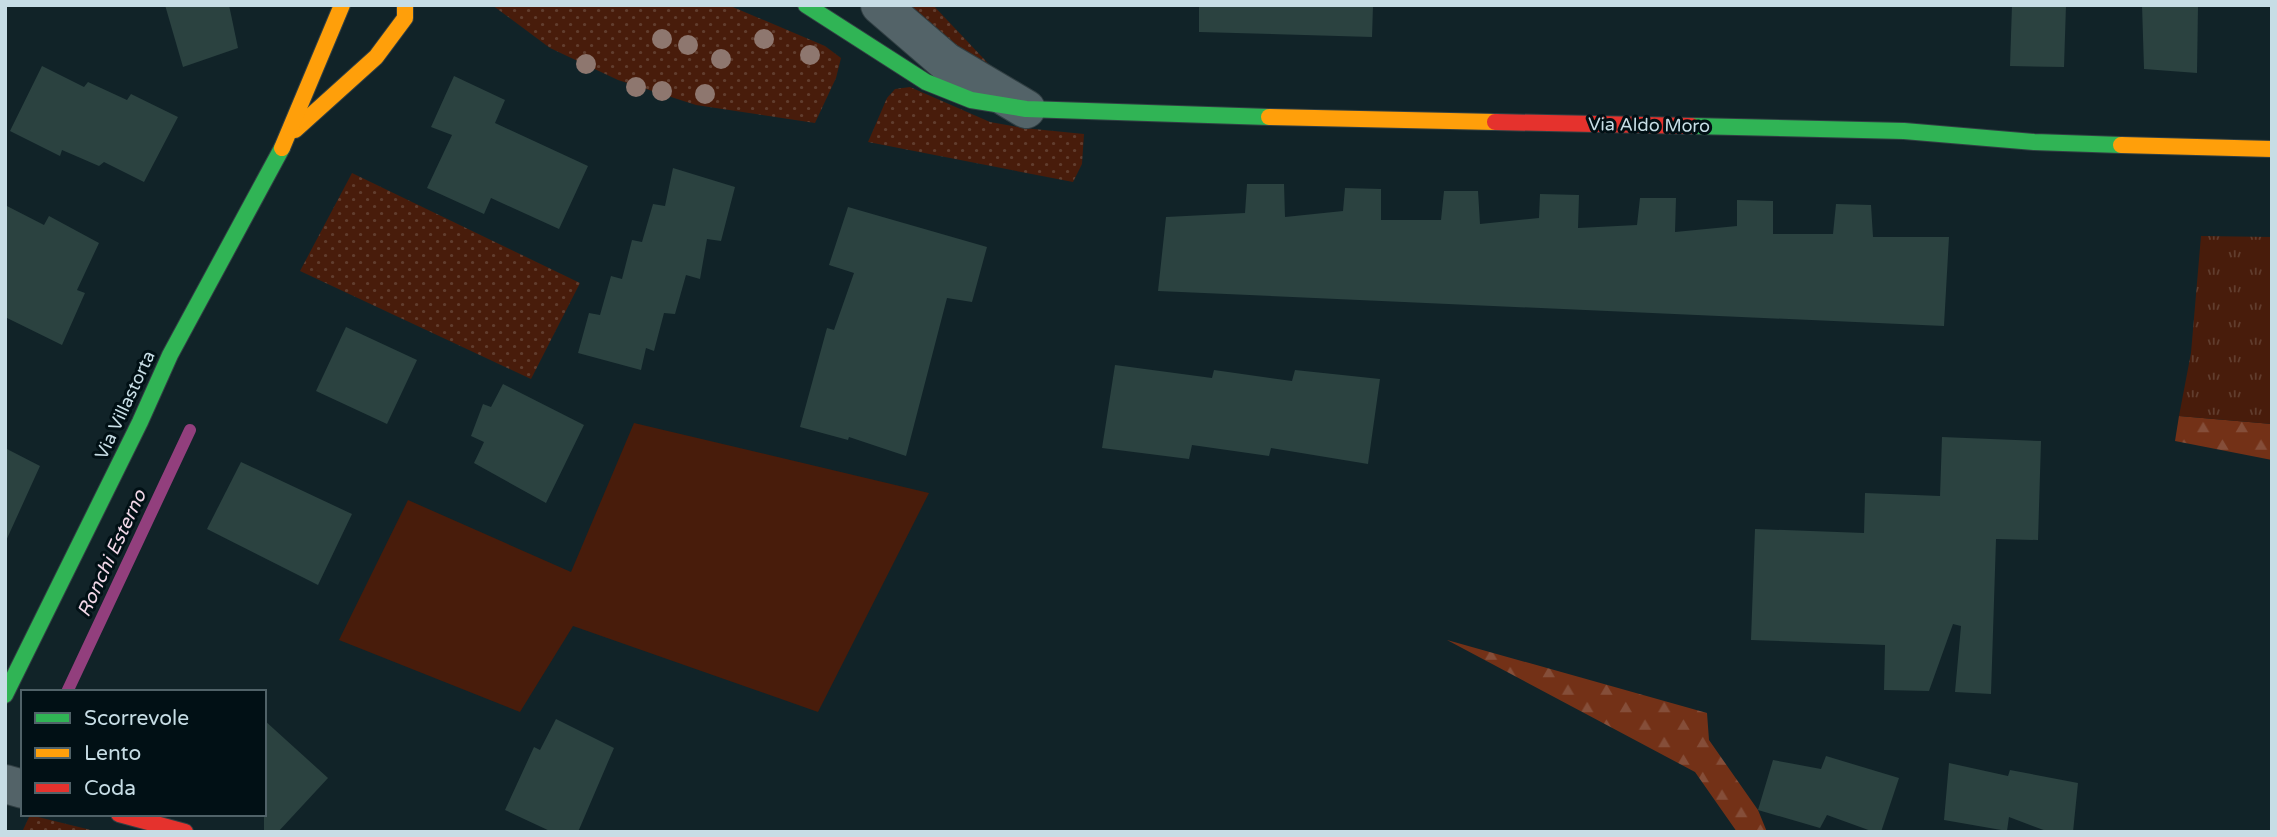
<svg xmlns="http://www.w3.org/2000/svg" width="2277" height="837" font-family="'Varela Round',sans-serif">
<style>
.grass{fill:url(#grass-dots)}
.forest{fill:url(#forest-firs)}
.park{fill:url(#park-tufts)}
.garden{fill:#481c0b}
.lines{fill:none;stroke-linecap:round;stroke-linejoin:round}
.stream{stroke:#923f7d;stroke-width:12}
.building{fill:#2b4240}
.street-casing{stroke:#313f43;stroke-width:40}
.fast-casing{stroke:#313f43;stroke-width:18}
.slow-casing{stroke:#313f43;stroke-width:18}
.jam-casing{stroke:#313f43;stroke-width:18}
.street{stroke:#536368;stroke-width:38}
.fast{stroke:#30b455;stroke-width:16}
.slow{stroke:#ff9f0a;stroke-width:16}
.jam{stroke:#e5322d;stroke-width:16}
.tree{fill:#8e776f}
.labels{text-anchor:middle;stroke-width:6;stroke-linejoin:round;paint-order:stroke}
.street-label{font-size:18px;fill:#c7dde5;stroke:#011015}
.water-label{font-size:19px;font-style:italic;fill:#f2d8e8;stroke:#011015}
</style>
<defs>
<pattern id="grass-dots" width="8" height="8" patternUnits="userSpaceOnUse" patternTransform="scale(1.75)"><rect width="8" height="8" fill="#481c0b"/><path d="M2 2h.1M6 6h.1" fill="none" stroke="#613d2e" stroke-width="1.8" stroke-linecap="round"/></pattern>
<pattern id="forest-firs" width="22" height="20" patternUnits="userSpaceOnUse" patternTransform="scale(1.75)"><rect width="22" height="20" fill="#733117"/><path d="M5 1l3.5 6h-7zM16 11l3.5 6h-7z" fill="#854e39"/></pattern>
<pattern id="park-tufts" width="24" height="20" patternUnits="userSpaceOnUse" patternTransform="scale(1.75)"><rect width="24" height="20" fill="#481c0b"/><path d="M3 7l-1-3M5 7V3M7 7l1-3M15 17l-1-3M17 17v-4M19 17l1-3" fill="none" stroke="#613d2e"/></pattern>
</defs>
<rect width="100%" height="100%" fill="#112328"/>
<g class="grass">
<path d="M 492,5 L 728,5 L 825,46 L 841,58 L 836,78 L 815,123 L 696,105 L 618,80 L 550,48 Z"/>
<path d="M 904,5 L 933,5 L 1000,76 L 988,71 Z"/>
<path d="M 910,87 L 990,122 L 1024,128 L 1084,134 L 1082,164 L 1073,182 L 868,142 L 887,98 L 895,89 Z"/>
<path d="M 352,173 L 580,283 L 531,379 L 300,271 Z"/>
<path d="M 30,815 L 99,832 L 22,832 Z"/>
</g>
<g class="forest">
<path d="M 2179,416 L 2272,424 L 2272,460 L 2175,441 Z"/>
<path d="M 1447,640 L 1707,713 L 1709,740 L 1758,810 L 1767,832 L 1737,832 L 1695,772 Z"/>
</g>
<path class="park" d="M 2201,236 L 2272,237 L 2272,424 L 2179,416 L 2191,353 Z"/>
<path class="garden" d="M 634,423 L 929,493 L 818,712 L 573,626 L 520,712 L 339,640 L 408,500 L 571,572 Z"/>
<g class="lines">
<path class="stream" d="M 67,692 L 190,430"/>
</g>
<g class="building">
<path d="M 165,5 L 229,5 L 238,48 L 183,67 Z"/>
<path d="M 1199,5 L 1373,5 L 1372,37 L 1199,32 Z"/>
<path d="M 2012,5 L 2066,5 L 2064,67 L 2010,66 Z"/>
<path d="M 2142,5 L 2198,5 L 2197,73 L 2144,69 Z"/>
<path d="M 42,66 L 84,87 L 88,82 L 127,100 L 131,94 L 178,117 L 144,182 L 104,162 L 99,166 L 62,150 L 60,156 L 10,131 Z"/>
<path d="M 454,76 L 505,100 L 495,123 L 588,166 L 559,229 L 491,198 L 484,214 L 427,188 L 452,135 L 431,127 Z"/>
<path d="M 673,168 L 735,187 L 721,241 L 707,239 L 700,279 L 686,275 L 675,314 L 664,313 L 654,351 L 646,348 L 641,370 L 578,353 L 589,313 L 600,315 L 611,276 L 622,279 L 632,240 L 642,242 L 653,204 L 665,206 Z"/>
<path d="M 1247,184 L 1284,184 L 1285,217 L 1343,211 L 1345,188 L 1381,189 L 1381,220 L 1441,220 L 1444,191 L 1478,191 L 1480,224 L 1539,218 L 1540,194 L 1579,195 L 1578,228 L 1637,225 L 1640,198 L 1676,198 L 1675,232 L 1737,226 L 1737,200 L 1773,201 L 1773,234 L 1833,234 L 1836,204 L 1871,205 L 1873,237 L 1949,237 L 1944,326 L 1158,291 L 1166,217 L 1245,213 Z"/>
<path d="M 5,205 L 44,225 L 49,216 L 99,243 L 77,290 L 85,293 L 62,345 L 5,317 Z"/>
<path d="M 848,207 L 987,247 L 972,302 L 947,298 L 906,456 L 849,437 L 848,440 L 800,427 L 827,328 L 834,330 L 854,273 L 829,265 Z"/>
<path d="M 346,327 L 417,360 L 387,424 L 316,391 Z"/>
<path d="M 1115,365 L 1212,378 L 1214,370 L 1292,381 L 1295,370 L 1380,379 L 1368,464 L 1271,448 L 1269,456 L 1192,445 L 1189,459 L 1102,448 Z"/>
<path d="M 503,384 L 584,425 L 546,503 L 474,463 L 484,442 L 471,436 L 483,404 L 491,407 Z"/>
<path d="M 1942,437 L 2041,441 L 2038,540 L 1996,539 L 1991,694 L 1955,692 L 1961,626 L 1953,624 L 1929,691 L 1884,690 L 1885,645 L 1751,640 L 1755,529 L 1864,533 L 1865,493 L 1940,496 Z"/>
<path d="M 5,448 L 40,466 L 5,543 Z"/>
<path d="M 241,462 L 352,514 L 318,585 L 207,529 Z"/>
<path d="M 556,719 L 614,748 L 578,832 L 552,832 L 505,810 L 534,747 L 540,750 Z"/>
<path d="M 264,720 L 328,778 L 278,832 L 264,832 Z"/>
<path d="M 1826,756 L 1899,778 L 1881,832 L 1874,832 L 1827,815 L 1820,828 L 1758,810 L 1773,760 L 1821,769 Z"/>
<path d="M 1949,763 L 2008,776 L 2010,770 L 2078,783 L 2073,832 L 2049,832 L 2009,817 L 2007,831 L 1944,820 Z"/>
</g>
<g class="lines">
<defs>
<g id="street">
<path d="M 880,5 L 945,61 L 1026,109"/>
<path d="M 5,784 L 23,789"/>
</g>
<g id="fast">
<path d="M 806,5 L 926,82 L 971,100 L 1026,109 L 1269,117"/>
<path d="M 1692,126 L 1904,131 L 2034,142 L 2121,145"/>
<path d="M 5,695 L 140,422 L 170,355 L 282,148"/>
</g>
<g id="slow">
<path d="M 1269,117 L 1495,122"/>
<path d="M 295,130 L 376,57 L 405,18 L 405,5"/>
<path d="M 2121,145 L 2272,149"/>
<path d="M 282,148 L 342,5"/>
</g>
<g id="jam">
<path d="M 1495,122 L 1692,126"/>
<path d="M 119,814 L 185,832"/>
</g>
</defs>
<use href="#street" class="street-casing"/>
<use href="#fast" class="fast-casing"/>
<use href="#slow" class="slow-casing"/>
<use href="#jam" class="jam-casing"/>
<use href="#street" class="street"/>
<use href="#fast" class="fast"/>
<use href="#slow" class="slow"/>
<use href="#jam" class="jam"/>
</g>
<g class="tree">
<circle cx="662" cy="39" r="10"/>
<circle cx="764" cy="39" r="10"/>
<circle cx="688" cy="45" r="10"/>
<circle cx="810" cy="55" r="10"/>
<circle cx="721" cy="59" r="10"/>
<circle cx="586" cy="64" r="10"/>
<circle cx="636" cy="87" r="10"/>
<circle cx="662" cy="91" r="10"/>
<circle cx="705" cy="94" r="10"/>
</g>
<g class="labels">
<g class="street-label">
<text transform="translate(1649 125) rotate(1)" y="6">Via Aldo Moro</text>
<text transform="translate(125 405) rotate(-65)" y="6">Via Villastorta</text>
</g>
<g class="water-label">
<text transform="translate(111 553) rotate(-65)" y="7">Ronchi Esterno</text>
</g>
</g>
<rect width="2277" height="837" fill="none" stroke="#c7dde5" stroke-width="14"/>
<rect x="21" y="690" width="245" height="126" fill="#011015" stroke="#506268" stroke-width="2"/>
<rect x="35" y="713" width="35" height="10" fill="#30b455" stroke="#506268" stroke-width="2"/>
<text x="84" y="725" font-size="21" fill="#c7dde5">Scorrevole</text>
<rect x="35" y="748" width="35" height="10" fill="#ff9f0a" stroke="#506268" stroke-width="2"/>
<text x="84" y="760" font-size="21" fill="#c7dde5">Lento</text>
<rect x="35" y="783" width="35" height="10" fill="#e5322d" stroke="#506268" stroke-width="2"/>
<text x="84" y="795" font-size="21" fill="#c7dde5">Coda</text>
</svg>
